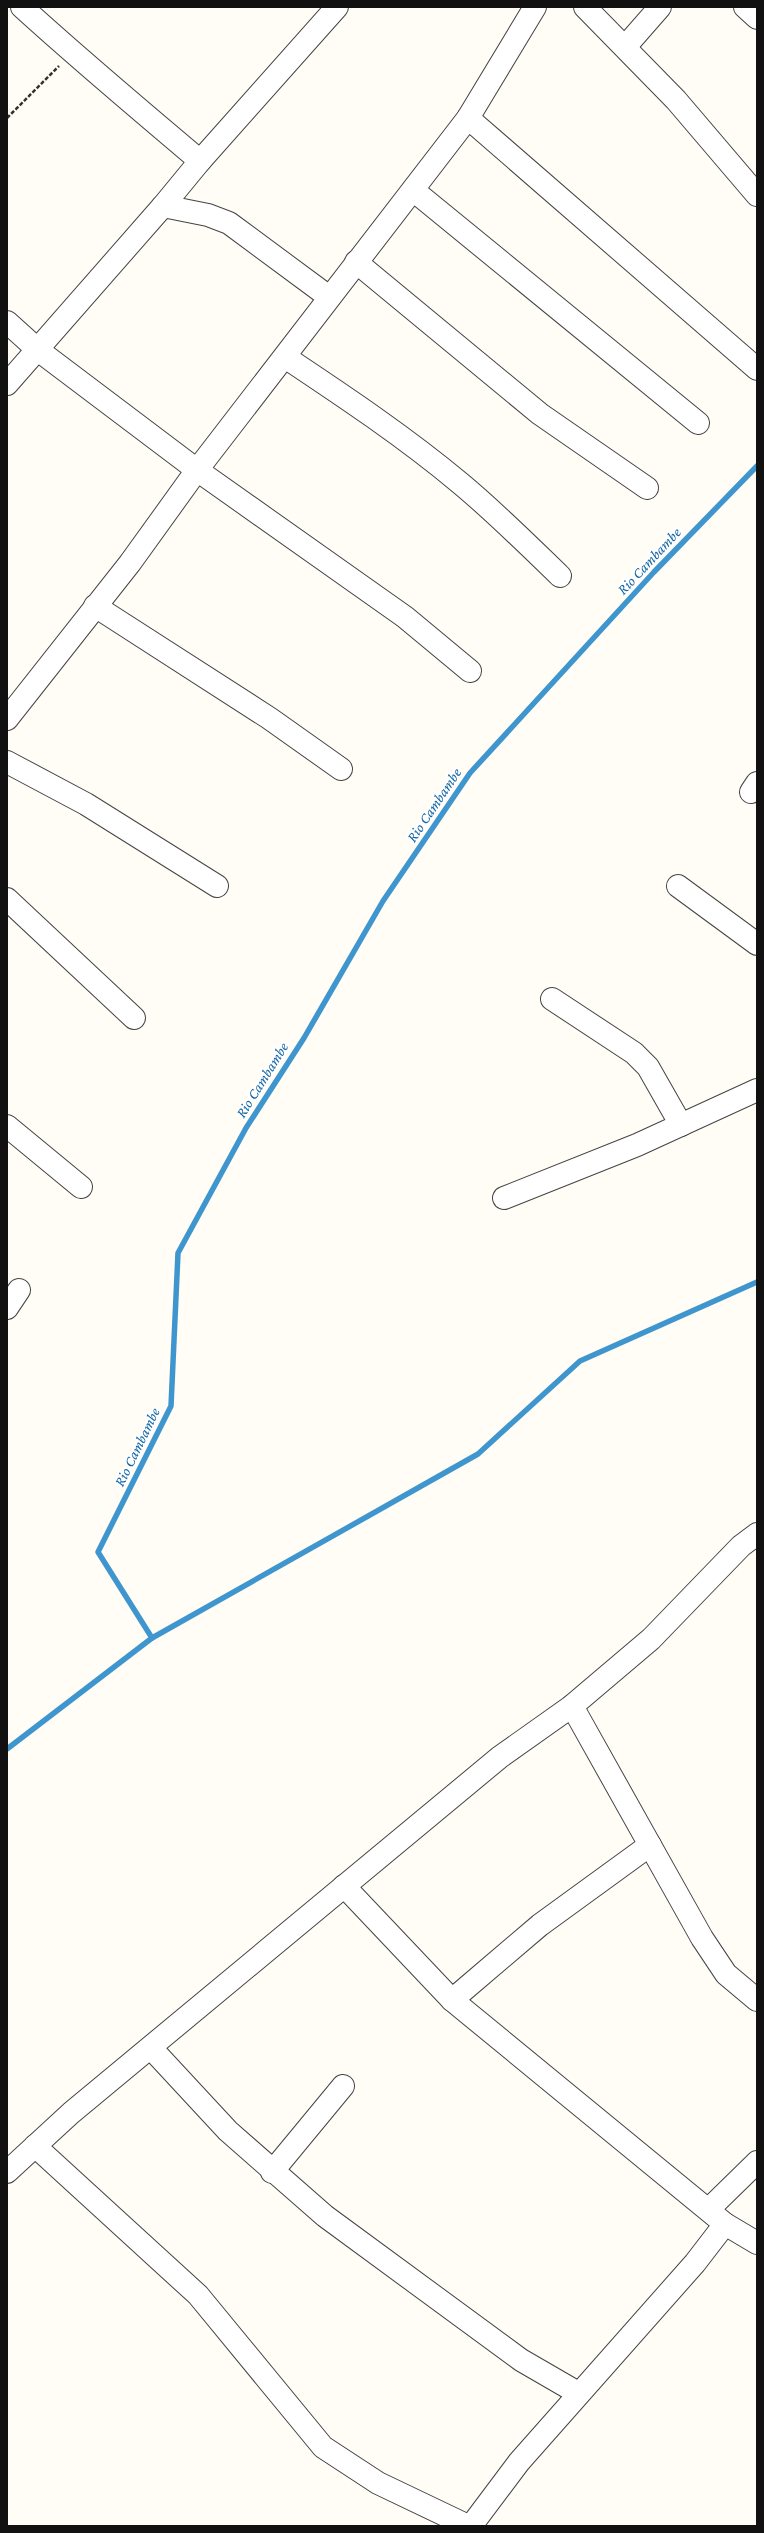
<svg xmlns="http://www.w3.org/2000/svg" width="764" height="2533" font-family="'Crimson Pro',serif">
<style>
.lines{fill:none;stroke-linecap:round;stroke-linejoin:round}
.stream{stroke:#3f96cf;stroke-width:5.5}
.minor-casing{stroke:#444;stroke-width:24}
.path{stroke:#333;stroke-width:2.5;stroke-dasharray:4 2;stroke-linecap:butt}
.minor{stroke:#fff;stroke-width:22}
.labels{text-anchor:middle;stroke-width:4;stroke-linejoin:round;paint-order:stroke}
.water-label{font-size:15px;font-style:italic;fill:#1768a6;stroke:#fff}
</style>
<rect width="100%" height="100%" fill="#fffdf5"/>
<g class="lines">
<g class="stream">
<path d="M 152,1638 L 478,1454 L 580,1361 L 757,1282"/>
<path d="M 7,1749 L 152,1638 L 98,1552 L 171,1406 L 178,1253 L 246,1128 L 304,1038 L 383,901 L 470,773 L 654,572 L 757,466"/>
</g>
<defs>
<g id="minor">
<path d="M 22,7 C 80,60 140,110 200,161"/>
<path d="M 585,7 L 676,100 L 757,195"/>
<path d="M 745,7 L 757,18"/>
<path d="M 625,47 L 660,7"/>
<path d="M 468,118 L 757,369"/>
<path d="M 413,190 L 698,423"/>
<path d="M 163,206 L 208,215 L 229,223 L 329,297"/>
<path d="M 356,262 L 540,414 L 647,488"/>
<path d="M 7,322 L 38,350 L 197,470 L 405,617 L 470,671"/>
<path d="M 285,357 C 345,397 405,437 460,483 C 495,512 527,544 560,576"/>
<path d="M 7,384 L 163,206 L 200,161 L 337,7"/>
<path d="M 95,606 L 269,718 L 341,769"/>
<path d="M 7,719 L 130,563 L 197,470 L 468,118 L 535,7"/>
<path d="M 7,762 L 86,804 L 217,886"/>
<path d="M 751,792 L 757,783"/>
<path d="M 678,886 L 757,944"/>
<path d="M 7,899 L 134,1018"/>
<path d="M 552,999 L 634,1053 L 648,1067 L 681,1125"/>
<path d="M 7,1126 L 81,1187"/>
<path d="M 504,1198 L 637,1145 L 757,1090"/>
<path d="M 7,1308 L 19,1290"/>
<path d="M 572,1706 L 702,1938 L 726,1974 L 757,2000"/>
<path d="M 344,1886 L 452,2000 L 725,2224 L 757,2243"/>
<path d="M 452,2000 L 540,1925 L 650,1845"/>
<path d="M 151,2048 L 228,2131 L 325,2216 L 521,2360 L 578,2393"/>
<path d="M 35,2146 L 198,2295 L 323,2447 L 378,2483 L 468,2526"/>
<path d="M 7,2172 L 71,2113 L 500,1757 L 572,1706 L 651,1639 L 741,1546 L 757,1534"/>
<path d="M 272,2172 L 343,2086"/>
<path d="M 709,2209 L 757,2162"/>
<path d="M 471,2526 L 519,2462 L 695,2263 L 725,2224"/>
</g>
</defs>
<use href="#minor" class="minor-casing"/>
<path class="path" d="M 7,118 L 59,66"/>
<use href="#minor" class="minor"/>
</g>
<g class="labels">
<g class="water-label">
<text transform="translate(649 561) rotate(-47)" y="5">Rio Cambambe</text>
<text transform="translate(434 805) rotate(-56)" y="5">Rio Cambambe</text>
<text transform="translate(262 1080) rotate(-58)" y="5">Rio Cambambe</text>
<text transform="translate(137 1447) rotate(-64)" y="5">Rio Cambambe</text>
</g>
</g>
<rect width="764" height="2533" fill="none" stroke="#111111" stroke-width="16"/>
</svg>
